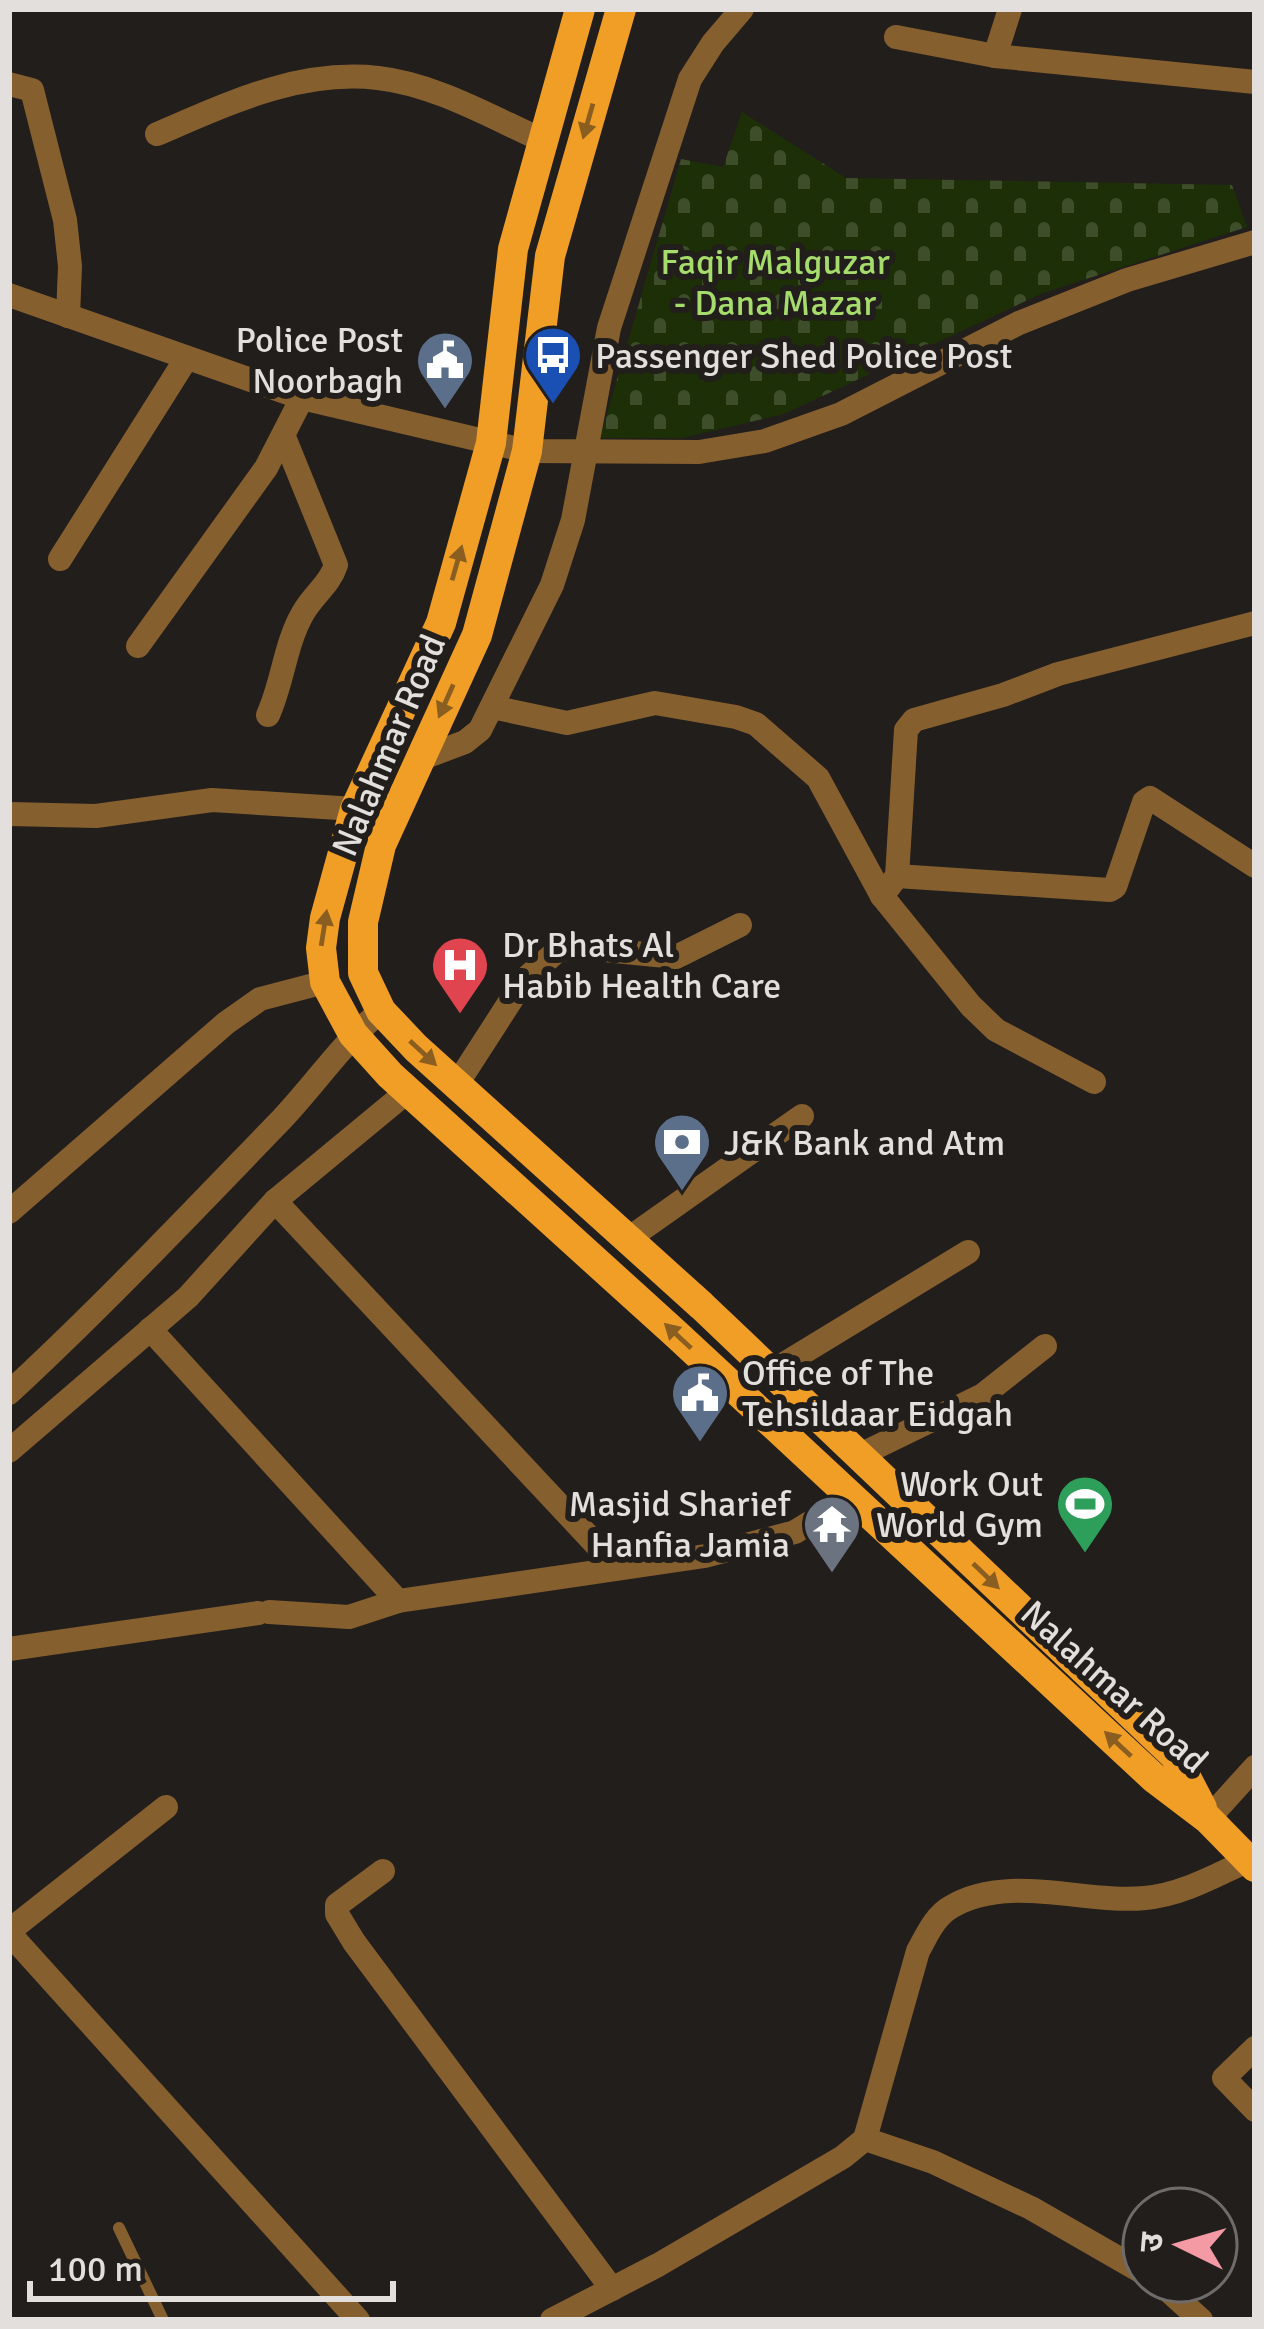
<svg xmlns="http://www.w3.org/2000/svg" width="1264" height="2329" font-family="Signika,'Noto Sans Devanagari',sans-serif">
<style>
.cemetery{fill:url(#cemetery-stones)}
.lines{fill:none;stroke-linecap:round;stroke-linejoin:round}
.service{stroke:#865f2f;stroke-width:12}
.minor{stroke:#865f2f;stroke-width:24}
.tertiary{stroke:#865f2f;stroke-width:24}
.primary{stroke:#f19e26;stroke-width:30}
.oneway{fill:#8a5e20}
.labels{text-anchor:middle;stroke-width:12;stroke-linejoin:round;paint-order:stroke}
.park-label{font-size:36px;fill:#a6dc6c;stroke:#221e1b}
.poi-label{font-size:36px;fill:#e2dfdd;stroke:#221e1b;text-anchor:start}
.street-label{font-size:36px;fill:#e2dfdd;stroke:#221e1b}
</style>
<defs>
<pattern id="cemetery-stones" width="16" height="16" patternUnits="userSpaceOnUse" patternTransform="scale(3)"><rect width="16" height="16" fill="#1d2f06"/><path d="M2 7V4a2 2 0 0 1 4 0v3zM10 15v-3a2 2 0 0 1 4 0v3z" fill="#3e4d2a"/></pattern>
</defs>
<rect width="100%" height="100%" fill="#221e1b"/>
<path class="cemetery" d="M 742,112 L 846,178 L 1232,185 L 1247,227 L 1043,293 L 784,414 L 682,438 L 600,438 L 681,159 L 723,167 Z"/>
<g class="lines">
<path class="service" d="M 119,2228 L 163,2320"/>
<g class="minor">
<path d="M 896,37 L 995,56 L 1255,82"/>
<path d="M 995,56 L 1010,9"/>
<path d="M 9,84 L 32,90 L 65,220 L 70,266 L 68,316"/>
<path d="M 157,134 C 227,104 299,69 378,78 C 434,84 491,117 542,140"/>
<path d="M 9,295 L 302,398 L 527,451 L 699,452 L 765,441 L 841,414 L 1019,323 L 1127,280 L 1255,242"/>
<path d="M 60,559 L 186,359"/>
<path d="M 138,646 L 266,468 L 302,398"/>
<path d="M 492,707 L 567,723 L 655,703 L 736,717 L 756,724 L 818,778 L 882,896 L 971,1006 L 996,1030 L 1094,1082"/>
<path d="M 268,715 C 283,682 285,644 303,613 C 313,595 330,584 336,565 L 284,437"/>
<path d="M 420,759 L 465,742 L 480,730 L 552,585 L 573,520 L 609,328 L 690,79 L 713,43 L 742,9"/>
<path d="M 9,814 L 96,816 L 212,800 L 355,809"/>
<path d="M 897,876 L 1110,890 L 1115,887 L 1144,802 L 1150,798 L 1255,866"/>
<path d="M 882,896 L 897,876 L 906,730 L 914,720 L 1003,695 L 1058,674 L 1255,623"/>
<path d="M 457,1084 L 524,980 L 557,951 L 574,947 L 676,957 L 740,925"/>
<path d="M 275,1201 L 618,1568"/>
<path d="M 9,1212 L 226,1023 L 260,999 L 325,982"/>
<path d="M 628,1239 L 802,1116"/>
<path d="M 150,1329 L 398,1601 L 349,1617 L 269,1612"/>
<path d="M 771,1372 L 968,1252"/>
<path d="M 9,1451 L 188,1297 L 275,1201 L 408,1091"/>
<path d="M 860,1455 L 983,1395 L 1045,1346"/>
<path d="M 398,1601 L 705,1556 L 795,1532 L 850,1498"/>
<path d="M 9,1649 L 258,1613"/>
<path d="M 1208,1819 L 1255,1767"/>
<path d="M 383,1871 L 337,1905 L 337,1914 L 354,1942 L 612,2289"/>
<path d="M 9,1931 L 166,1807"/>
<path d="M 9,1933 L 358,2320"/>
<path d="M 1255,2048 L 1224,2078 L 1255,2110"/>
<path d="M 865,2139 L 918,1951 C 927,1935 935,1916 951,1907 C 1008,1873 1084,1904 1145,1898 C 1182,1895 1216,1875 1249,1860"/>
<path d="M 1158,2281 L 1201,2320"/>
<path d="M 552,2320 L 658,2265 L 843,2157 L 865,2139 L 933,2162 L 1031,2208 L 1144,2273"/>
</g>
<path class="tertiary" d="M 9,1393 C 104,1305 192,1212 282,1119 C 316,1083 343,1042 381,1011"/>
<g class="primary">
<path d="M 580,9 L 513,249 L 491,443 L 441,623 L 355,809 L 325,918 L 321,948 L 325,982 L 353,1034 L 390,1075 L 676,1334 L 1154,1778 L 1208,1819 L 1255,1867"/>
<path d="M 621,9 L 550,256 L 527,451 L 477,635 L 381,845 L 363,922 L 363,973 L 381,1011 L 416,1048 L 702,1306 L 1175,1756 L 1202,1808"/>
</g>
</g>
<defs><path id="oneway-solid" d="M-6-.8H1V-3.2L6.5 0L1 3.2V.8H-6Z" transform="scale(3)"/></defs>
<g class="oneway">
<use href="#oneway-solid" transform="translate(588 121) rotate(106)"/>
<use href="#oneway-solid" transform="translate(457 563) rotate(-74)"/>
<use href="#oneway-solid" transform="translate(446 701) rotate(114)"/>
<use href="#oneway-solid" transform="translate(324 928) rotate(-81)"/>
<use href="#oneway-solid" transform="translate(423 1053) rotate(43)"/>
<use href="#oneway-solid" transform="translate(678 1336) rotate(-137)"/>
<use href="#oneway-solid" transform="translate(986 1576) rotate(44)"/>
<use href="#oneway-solid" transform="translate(1118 1744) rotate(-137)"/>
</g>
<defs>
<symbol id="bus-pin" viewBox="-11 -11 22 30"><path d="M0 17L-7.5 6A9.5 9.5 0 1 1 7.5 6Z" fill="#1a4fb4" stroke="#221e1b"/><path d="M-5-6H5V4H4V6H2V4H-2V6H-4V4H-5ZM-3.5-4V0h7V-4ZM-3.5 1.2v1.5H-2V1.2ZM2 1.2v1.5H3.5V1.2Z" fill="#fff"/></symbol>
<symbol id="civic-pin" viewBox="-11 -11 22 30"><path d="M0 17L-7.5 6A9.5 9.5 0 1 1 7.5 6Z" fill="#5c6f8a" stroke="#221e1b"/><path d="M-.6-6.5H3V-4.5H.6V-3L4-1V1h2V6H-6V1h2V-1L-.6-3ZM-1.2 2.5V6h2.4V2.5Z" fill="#fff"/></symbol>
<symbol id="hospital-pin" viewBox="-11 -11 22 30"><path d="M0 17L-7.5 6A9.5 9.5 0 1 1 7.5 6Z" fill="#e0444e" stroke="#221e1b"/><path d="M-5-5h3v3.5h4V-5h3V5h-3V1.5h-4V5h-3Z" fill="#fff"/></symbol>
<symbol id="bank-pin" viewBox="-11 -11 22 30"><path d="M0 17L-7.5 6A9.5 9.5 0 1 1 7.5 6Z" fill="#5c6f8a" stroke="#221e1b"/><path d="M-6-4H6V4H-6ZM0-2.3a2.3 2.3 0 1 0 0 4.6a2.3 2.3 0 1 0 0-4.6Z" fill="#fff"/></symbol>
<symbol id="stadium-pin" viewBox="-11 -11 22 30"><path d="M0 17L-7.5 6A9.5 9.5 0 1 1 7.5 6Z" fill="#2e9e5b" stroke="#221e1b"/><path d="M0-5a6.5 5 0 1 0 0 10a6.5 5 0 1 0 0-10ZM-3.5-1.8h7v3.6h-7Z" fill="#fff"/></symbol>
<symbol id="temple-pin" viewBox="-11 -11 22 30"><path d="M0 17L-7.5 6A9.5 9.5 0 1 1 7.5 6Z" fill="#6b7280" stroke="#221e1b"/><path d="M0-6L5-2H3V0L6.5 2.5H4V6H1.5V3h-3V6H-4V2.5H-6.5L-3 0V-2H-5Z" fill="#fff"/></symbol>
</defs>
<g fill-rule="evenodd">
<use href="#bus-pin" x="520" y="322" width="66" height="90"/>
<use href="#civic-pin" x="412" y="327" width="66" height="90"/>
<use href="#hospital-pin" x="427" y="932" width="66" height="90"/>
<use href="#bank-pin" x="649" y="1109" width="66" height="90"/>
<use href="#civic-pin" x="667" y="1360" width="66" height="90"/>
<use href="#stadium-pin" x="1052" y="1471" width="66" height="90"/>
<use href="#temple-pin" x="799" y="1491" width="66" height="90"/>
</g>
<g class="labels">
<g class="park-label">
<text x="775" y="274">Faqir Malguzar<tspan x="775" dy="41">- Dana Mazar</tspan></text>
</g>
<g class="poi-label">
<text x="403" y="352" text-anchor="end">Police Post<tspan x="403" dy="41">Noorbagh</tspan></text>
<text x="595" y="368">Passenger Shed Police Post</text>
<text x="502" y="957">Dr Bhats Al<tspan x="502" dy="41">Habib Health Care</tspan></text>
<text x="724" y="1155">J&amp;K Bank and Atm</text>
<text x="742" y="1385">Office of The<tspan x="742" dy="41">Tehsildaar Eidgah</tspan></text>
<text x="1043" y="1496" text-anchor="end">Work Out<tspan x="1043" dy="41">World Gym</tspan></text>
<text x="790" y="1516" text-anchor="end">Masjid Sharief<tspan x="790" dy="41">Hanfia Jamia</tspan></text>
</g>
<g class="street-label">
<text transform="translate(388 745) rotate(-67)" y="13">Nalahmar Road</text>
<text transform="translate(1115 1686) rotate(42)" y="13">Nalahmar Road</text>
</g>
</g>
<rect width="1264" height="2329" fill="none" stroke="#e2dfdd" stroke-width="24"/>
<g transform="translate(1180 2245) rotate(275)"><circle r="57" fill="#221e1b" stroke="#6f6b69" stroke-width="3"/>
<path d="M0-9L21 45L0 30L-21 45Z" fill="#f49aa5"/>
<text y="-18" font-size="33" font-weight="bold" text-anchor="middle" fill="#e2dfdd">उ</text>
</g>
<path d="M30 2281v18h363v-18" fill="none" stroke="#e2dfdd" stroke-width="6"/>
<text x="48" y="2281" font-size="36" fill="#e2dfdd" stroke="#221e1b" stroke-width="9" paint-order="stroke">100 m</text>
</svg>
